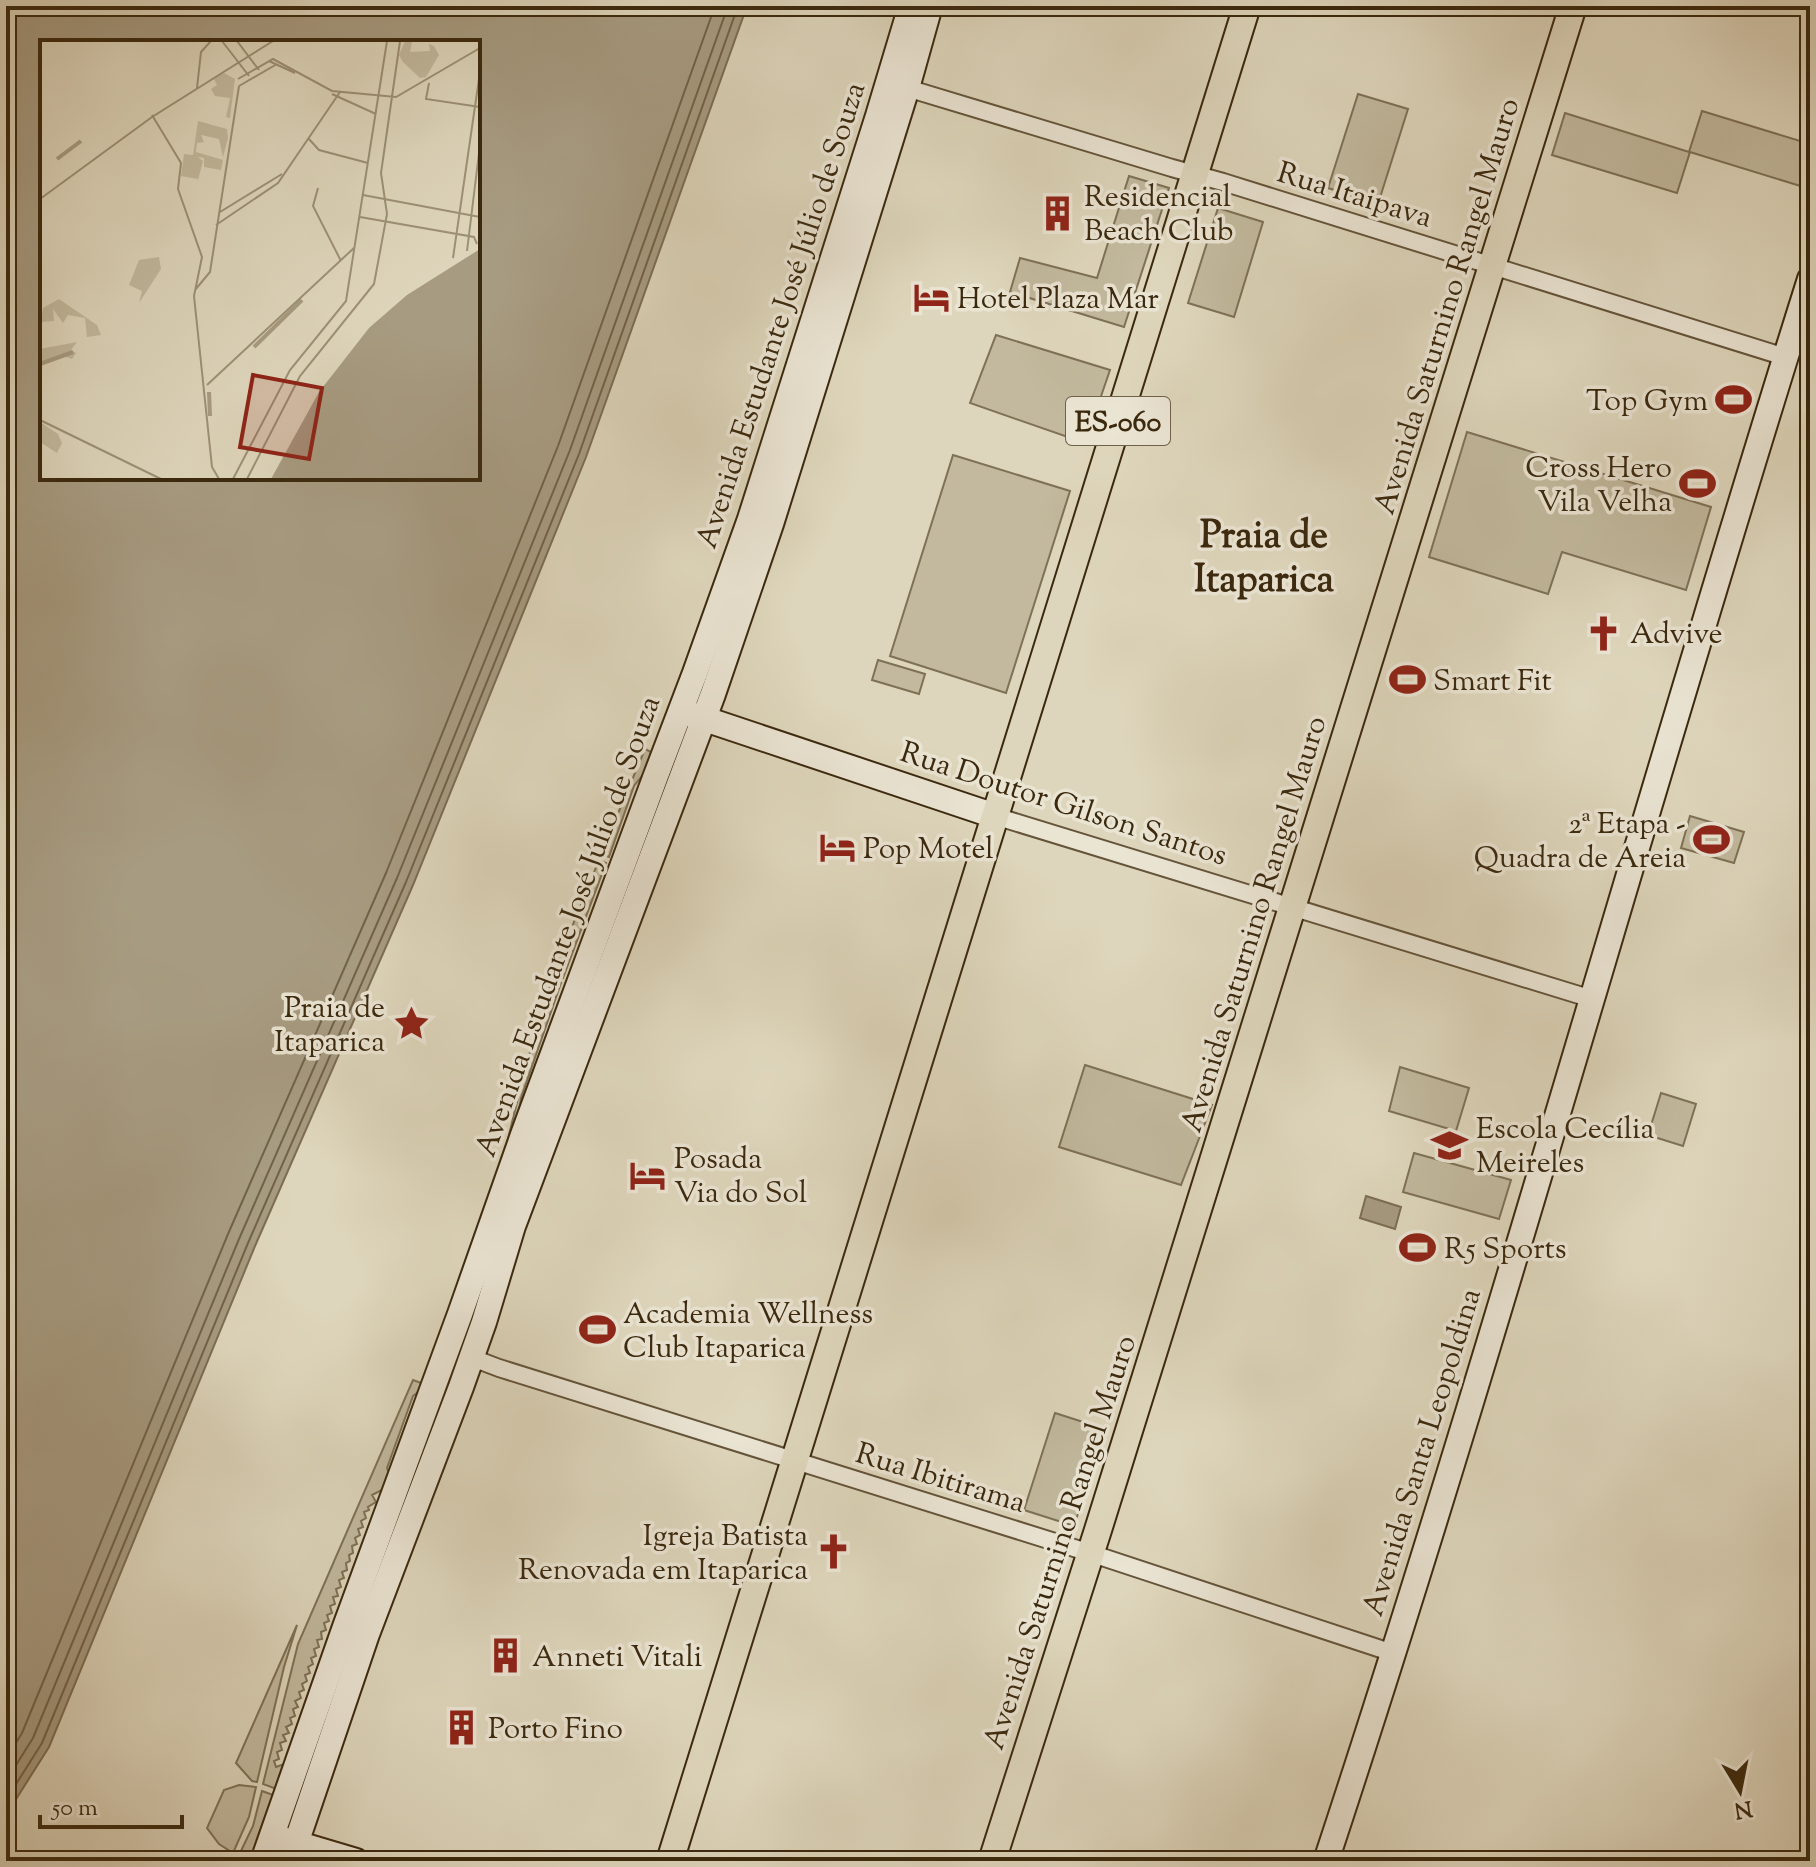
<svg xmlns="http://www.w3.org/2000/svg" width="1816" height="1867" font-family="'Sorts Mill Goudy',serif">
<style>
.green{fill:#c2b99e;stroke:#7e7156;stroke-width:2}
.water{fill:#a79b81;stroke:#7c6d53;stroke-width:2;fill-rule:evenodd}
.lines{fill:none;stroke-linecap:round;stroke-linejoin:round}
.shore{stroke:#716248;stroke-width:2}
.street-casing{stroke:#64543a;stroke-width:20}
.secondary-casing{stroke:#3b290e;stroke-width:28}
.primary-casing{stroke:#3b290e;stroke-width:30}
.street{stroke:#eae4d3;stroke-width:16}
.secondary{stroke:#eae4d3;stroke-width:24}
.primary{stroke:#ded6bc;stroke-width:26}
.labels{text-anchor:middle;stroke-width:7;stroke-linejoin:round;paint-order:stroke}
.shield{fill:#eae4d3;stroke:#706149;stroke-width:2}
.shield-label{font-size:28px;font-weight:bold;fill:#3b290e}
.street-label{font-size:30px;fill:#3b290e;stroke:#eae4d3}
.poi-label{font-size:30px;fill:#3b290e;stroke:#eae4d3;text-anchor:start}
.district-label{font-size:38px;font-weight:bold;fill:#3b290e;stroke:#eae4d3}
.inset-river{fill:none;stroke:#a79b81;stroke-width:4}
.inset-road{fill:none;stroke:#9d9176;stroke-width:2}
.view{fill:#8f2418;fill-opacity:0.15;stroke:#8f2418;stroke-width:4}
.inset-edge{fill:none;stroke:#3b290e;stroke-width:4}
</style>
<rect width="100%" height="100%" fill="#ded6bc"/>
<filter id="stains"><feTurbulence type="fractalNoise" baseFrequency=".0025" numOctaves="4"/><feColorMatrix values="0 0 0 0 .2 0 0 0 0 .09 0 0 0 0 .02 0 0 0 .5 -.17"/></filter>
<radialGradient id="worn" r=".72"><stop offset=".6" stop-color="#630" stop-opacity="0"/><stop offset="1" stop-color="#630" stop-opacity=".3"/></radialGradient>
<g class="green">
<path d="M 1358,94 L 1408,109 L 1378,204 L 1328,188 Z"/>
<path d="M 1702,111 L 1810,144 L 1810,189 L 1690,152 L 1677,193 L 1552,155 L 1565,113 L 1689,152 Z"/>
<path d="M 1129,176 L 1169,188 L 1124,327 L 1010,292 L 1020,258 L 1097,278 Z"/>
<path d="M 1218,208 L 1263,222 L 1234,317 L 1188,303 Z"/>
<path d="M 996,335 L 1110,370 L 1085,443 L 970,403 Z"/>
<path d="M 1467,432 L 1711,507 L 1686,590 L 1562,552 L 1548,594 L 1429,557 Z"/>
<path d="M 953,455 L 1070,491 L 1006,693 L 890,656 Z"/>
<path d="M 878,660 L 925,674 L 919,694 L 872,680 Z"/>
<path d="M 645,749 L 653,753 L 645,772 L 634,786 L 609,857 L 601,854 Z"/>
<path d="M 1690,816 L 1744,832 L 1734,863 L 1681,848 Z"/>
<path d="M 599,860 L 606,863 L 563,978 L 553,974 Z"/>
<path d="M 552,980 L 561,983 L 521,1098 L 517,1127 L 500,1172 L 526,1065 Z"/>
<path d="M 1085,1065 L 1212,1105 L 1181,1185 L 1059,1147 Z"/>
<path d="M 1400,1067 L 1469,1088 L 1456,1131 L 1389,1111 Z"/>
<path d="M 1661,1093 L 1696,1104 L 1683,1146 L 1648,1135 Z"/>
<path d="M 1414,1153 L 1511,1180 L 1499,1219 L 1403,1192 Z"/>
<path d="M 413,1380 L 424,1384 L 422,1389 L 413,1396 L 387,1468 L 390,1477 L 386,1488 L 372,1495 L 376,1502 L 368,1507 L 369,1510 L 364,1512 L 366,1518 L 361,1521 L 363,1527 L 358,1529 L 360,1535 L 355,1538 L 357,1544 L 352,1546 L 353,1553 L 349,1555 L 350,1561 L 346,1563 L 347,1570 L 342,1572 L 344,1578 L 339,1580 L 341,1587 L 336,1589 L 338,1596 L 333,1597 L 335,1604 L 330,1606 L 332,1613 L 327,1615 L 329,1621 L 324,1623 L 326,1630 L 321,1632 L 322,1639 L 317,1640 L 319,1647 L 314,1649 L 316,1656 L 311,1658 L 313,1664 L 308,1667 L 310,1673 L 305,1675 L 307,1681 L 302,1684 L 304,1690 L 299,1692 L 301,1698 L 295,1701 L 298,1707 L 293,1709 L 295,1716 L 290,1718 L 292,1724 L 286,1727 L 289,1733 L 283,1735 L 286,1741 L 280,1743 L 282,1750 L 277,1752 L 279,1759 L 274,1761 L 276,1767 L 287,1763 L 279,1790 L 263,1784 L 298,1644 Z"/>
<path d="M 1055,1413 L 1105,1429 L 1074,1526 L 1024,1510 Z"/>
<path d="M 297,1625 L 284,1667 L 257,1782 L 252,1781 L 236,1763 Z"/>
<path d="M 239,1785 L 256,1787 L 249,1817 L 233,1853 L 219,1844 L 207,1828 L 224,1790 Z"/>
<path d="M 262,1791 L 276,1796 L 253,1860 L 239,1855 L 253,1826 Z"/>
</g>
<g class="water">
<path d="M 6,6 L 747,6 L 586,457 L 413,885 L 255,1246 L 49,1747 L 6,1815 ZM 478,42 L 478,478 L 42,478 L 42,42 Z"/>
<path d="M 1366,1196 L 1401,1207 L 1395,1229 L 1360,1218 Z"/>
</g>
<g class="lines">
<g class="shore">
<path d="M 6,1759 L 22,1733 L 228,1234 L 386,873 L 558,446 L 715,6"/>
<path d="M 6,1781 L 33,1738 L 239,1239 L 397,878 L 570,450 L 728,6"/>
<path d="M 6,1800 L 42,1743 L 248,1243 L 406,882 L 579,454 L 738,6"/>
</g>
<defs>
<g id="street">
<path d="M 907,88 L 1172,168 L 1223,182 L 1785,357"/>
<path d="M 995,816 L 1592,999"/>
<path d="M 1809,1342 L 1810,1342"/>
<path d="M 470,1357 L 499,1368 L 1090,1553 L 1393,1653"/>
</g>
<g id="secondary">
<path d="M 690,714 L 995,816"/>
<path d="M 282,1839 L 356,1861"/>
<path d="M 263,1861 L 345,1627 L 460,1314 L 524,1132 L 655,778 L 695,673 L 750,519 L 878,116 L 911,6"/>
<path d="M 290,1861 L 367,1634 L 461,1387 L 484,1322 L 513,1226 L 713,694 L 771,524 L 907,88 L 930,6"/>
<path d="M 1326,1861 C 1499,1337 1644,805 1810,279"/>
</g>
<g id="primary">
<path d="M 670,1861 L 1247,6"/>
<path d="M 992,1861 L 1098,1530 L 1573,6"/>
</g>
</defs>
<use href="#street" class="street-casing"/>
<use href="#secondary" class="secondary-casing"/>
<use href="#primary" class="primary-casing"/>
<use href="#street" class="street"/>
<use href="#secondary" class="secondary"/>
<use href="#primary" class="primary"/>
</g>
<defs>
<symbol id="building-bare" viewBox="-9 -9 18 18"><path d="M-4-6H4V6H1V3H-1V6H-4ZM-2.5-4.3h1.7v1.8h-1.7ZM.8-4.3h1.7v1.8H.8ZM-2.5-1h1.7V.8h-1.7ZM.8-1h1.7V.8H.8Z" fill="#8f2418" stroke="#eae4d3" stroke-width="2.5" paint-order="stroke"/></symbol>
<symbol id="hotel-bare" viewBox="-9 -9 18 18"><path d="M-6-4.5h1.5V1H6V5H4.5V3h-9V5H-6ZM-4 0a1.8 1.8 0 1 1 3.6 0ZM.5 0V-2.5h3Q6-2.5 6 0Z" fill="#8f2418" stroke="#eae4d3" stroke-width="2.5" paint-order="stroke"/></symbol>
<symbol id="stadium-bare" viewBox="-9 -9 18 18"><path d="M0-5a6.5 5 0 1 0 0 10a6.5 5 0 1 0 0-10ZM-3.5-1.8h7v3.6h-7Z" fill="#8f2418" stroke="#eae4d3" stroke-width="2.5" paint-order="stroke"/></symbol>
<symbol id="church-bare" viewBox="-9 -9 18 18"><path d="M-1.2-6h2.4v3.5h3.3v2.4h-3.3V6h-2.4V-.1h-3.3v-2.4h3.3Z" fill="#8f2418" stroke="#eae4d3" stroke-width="2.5" paint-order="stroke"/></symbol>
<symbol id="sight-bare" viewBox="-9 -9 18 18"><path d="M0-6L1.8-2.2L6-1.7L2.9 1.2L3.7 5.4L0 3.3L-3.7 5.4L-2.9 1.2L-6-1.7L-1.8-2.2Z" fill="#8f2418" stroke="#eae4d3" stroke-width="2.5" paint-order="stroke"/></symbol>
<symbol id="school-bare" viewBox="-9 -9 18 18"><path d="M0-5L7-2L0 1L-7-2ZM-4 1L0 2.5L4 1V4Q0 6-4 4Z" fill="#8f2418" stroke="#eae4d3" stroke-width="2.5" paint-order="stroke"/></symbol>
</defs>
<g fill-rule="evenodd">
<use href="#building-bare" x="1032" y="188" width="51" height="51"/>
<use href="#hotel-bare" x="906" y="272" width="51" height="51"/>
<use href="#stadium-bare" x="1708" y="374" width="51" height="51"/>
<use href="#stadium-bare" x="1672" y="458" width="51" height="51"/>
<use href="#church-bare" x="1578" y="608" width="51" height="51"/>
<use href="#stadium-bare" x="1382" y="654" width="51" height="51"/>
<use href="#stadium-bare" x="1686" y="814" width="51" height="51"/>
<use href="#hotel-bare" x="812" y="822" width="51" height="51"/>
<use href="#sight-bare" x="386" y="998" width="51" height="51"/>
<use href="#school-bare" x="1424" y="1120" width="51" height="51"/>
<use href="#hotel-bare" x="622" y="1150" width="51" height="51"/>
<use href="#stadium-bare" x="1392" y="1222" width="51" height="51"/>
<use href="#stadium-bare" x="572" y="1304" width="51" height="51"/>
<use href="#church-bare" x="808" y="1526" width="51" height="51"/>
<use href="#building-bare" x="480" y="1630" width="51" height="51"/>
<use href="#building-bare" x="436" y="1702" width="51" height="51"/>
</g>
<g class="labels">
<rect class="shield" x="1066" y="397" width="104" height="48" rx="6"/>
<g class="shield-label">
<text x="1118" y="431">ES-060</text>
</g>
<g class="street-label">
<text transform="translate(1355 194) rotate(17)" y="10">Rua Itaipava</text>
<text transform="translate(1446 306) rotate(-73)" y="10">Avenida Saturnino Rangel Mauro</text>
<text transform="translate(780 315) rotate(-72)" y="10">Avenida Estudante José Júlio de Souza</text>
<text transform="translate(1064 803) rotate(18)" y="10">Rua Doutor Gilson Santos</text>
<text transform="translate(1253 924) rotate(-73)" y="10">Avenida Saturnino Rangel Mauro</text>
<text transform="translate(567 926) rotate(-70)" y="10">Avenida Estudante José Júlio de Souza</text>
<text transform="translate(1421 1452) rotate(-73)" y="10">Avenida Santa Leopoldina</text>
<text transform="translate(941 1477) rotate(17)" y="10">Rua Ibitirama</text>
<text transform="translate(1059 1542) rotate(-72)" y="10">Avenida Saturnino Rangel Mauro</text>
</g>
<g class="poi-label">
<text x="1084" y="206">Residencial<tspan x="1084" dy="34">Beach Club</tspan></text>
<text x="957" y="308">Hotel Plaza Mar</text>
<text x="1708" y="410" text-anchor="end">Top Gym</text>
<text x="1672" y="477" text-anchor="end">Cross Hero<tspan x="1672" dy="34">Vila Velha</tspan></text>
<text x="1630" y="643">Advive</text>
<text x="1433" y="690">Smart Fit</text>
<text x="1686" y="833" text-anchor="end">2ª Etapa -<tspan x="1686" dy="34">Quadra de Areia</tspan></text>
<text x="863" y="858">Pop Motel</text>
<text x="385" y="1017" text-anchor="end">Praia de<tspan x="385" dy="34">Itaparica</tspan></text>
<text x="1476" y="1138">Escola Cecília<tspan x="1476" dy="34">Meireles</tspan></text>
<text x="674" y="1168">Posada<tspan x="674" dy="34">Via do Sol</tspan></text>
<text x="1444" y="1258">R5 Sports</text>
<text x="623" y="1323">Academia Wellness<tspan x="623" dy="34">Club Itaparica</tspan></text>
<text x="808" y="1545" text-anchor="end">Igreja Batista<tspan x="808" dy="34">Renovada em Itaparica</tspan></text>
<text x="532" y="1666">Anneti Vitali</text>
<text x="488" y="1738">Porto Fino</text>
</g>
<g class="district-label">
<text x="1264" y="547">Praia de<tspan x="1264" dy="44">Itaparica</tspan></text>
</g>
</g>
<g transform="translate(40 40)">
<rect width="440" height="440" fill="#ded6bc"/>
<path d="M 365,1 L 372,1 L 370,12 L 390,11 L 389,4 L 394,6 L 399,15 L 386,37 L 380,38 L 363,22 L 359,15 ZM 184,33 L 195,39 L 190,78 L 186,77 L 190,58 L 175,56 L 171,49 L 177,45 L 174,39 ZM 158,81 L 187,89 L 188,98 L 183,117 L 179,99 L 161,95 L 164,102 L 157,103 L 156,112 L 183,120 L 181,130 L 164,127 L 164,118 L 158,117 L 163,121 L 157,144 L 158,139 L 141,136 L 144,114 L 153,115 ZM 119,217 L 121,229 L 99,263 L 102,251 L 89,245 L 99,220 ZM 19,259 L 57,285 L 61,295 L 47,297 L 45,278 L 28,275 L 23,283 L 13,269 L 14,281 L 1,282 L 3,268 ZM 37,302 L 31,310 L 36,313 L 32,319 L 20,315 L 0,323 L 0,309 ZM 0,382 L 18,394 L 22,403 L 17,413 L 0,402 Z" fill="#c2b99e"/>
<path d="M 440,209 L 440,439 L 231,439 L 279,352 L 329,288 L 367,255 Z" fill="#a79b81"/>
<path class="inset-river" d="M 17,119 L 41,101M 214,307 L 262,260M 0,324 L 33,312M 169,352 L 170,376"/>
<path class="inset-road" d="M 182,1 L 209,36M 197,1 L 219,30M 229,21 L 255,33M 198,39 L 233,19 L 292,51 L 356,57 L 440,8M 389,43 L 386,59 L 440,67M 199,46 L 237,24M 157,48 L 161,12 L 171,1M 292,54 L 336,74M 112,75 L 141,123 L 138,149 L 162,217 L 154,256 L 172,427 L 179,439M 268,98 L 279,110 L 328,123M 278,148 L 273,166 L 301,221M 323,155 L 440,177M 0,159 L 112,77 L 233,1M 180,172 L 242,134M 320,177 L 434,197 L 437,204M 176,185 L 238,143 L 300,52M 427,211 L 440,105M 413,218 L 440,32M 155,250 L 170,232 L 199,46M 167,345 L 315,207M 0,380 L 121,439M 193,439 L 250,330 L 306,261 L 347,1M 207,439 L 260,336 L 334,244 L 347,174 L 341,133 L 360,1"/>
<path class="view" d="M 213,335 L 282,348 L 269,419 L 200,407 Z"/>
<rect width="440" height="440" class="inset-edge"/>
</g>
<rect width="1816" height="1867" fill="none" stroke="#ded6bc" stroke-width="32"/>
<rect x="8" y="8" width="1800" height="1851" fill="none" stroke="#3b290e" stroke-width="4"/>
<rect x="16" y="16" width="1784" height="1835" fill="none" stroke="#3b290e" stroke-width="2"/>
<g transform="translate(1740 1791) rotate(170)" stroke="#eae4d3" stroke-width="6" paint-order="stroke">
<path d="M0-6L14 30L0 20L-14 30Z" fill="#3b290e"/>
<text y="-12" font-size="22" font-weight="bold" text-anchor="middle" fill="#3b290e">N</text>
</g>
<path d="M40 1815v12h142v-12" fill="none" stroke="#3b290e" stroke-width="4"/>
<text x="52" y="1815" font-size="24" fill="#3b290e" stroke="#eae4d3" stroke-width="6" paint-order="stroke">50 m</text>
<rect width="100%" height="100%" filter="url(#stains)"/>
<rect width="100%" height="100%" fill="url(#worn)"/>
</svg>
